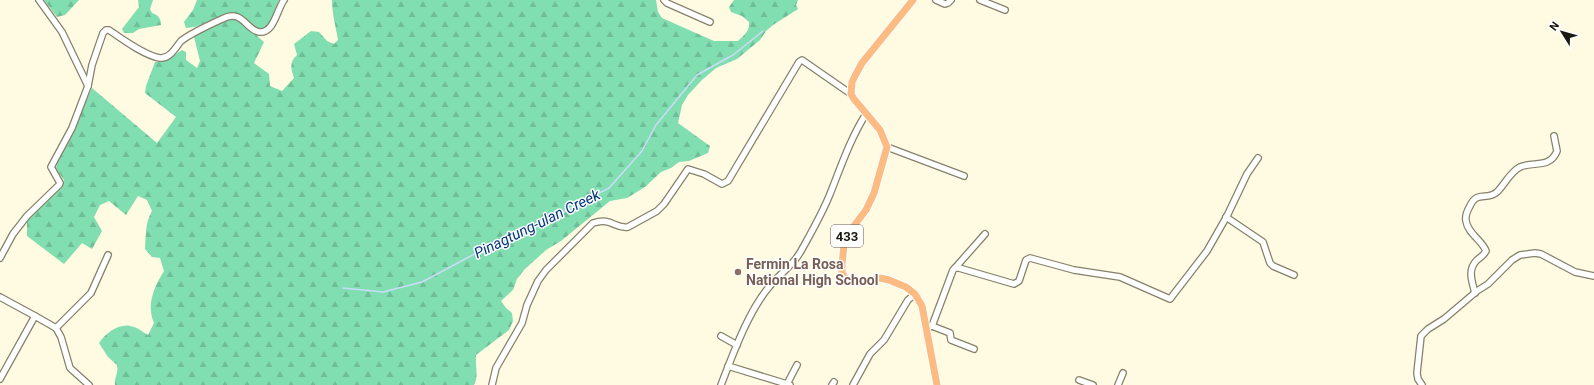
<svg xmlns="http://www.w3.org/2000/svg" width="1594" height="385" font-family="Roboto,sans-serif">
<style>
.forest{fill:url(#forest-firs)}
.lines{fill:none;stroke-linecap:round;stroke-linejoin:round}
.stream{stroke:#cadcf8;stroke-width:1.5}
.minor-casing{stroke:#85816b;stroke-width:8}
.major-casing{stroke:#fff;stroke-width:9}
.minor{stroke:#fff;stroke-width:5.5}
.major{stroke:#fbbb82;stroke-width:7}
.education-dot{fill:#8d6e63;stroke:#fff;stroke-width:1.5}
.labels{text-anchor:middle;stroke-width:3;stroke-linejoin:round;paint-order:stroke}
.shield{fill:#fff;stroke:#5f5d58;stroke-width:1}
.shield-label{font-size:13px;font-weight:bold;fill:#1a1810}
.education-label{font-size:14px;font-weight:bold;fill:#785e54;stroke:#fff;text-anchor:start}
.water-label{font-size:15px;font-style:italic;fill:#043583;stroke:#fff}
</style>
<defs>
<pattern id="forest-firs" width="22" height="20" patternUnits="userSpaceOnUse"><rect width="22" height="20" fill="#81deb1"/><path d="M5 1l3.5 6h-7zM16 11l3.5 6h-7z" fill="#6fbe97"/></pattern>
</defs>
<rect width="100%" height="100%" fill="#fffae2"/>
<g class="forest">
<path d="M 44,0 L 79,0 L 65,15 L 57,17 Z"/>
<path d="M 138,0 L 153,0 L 150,9 L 152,13 C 158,15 161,18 161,25 L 139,29 L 133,33 L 124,33 L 122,29 L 139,7 Z"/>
<path d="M 197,0 L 279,0 C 274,10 272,25 262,30 L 256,28 L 235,14 L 226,14 L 195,27 L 186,28 L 184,22 L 193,10 Z"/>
<path d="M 332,0 L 656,0 L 658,12 L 662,18 L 714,41 L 738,41 C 744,35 750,31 749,22 L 742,16 L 731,12 L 729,7 L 734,0 L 798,0 L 796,5 L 798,9 L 773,25 L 766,31 L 760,40 L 737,59 L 716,68 L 702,80 L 688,95 L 682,105 L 678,123 L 710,146 L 708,153 L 689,161 L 679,162 L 671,168 L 661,172 L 645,187 L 627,198 L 610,201 L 561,241 L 546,250 L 524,270 L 517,279 L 513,290 L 501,301 L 506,308 L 512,313 L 513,321 L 509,330 L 476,355 C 475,366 479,376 474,385 L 115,385 C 114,377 119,373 117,365 L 108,357 L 99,343 C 105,333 121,321 134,327 C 138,328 143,332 148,335 L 154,323 C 146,305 154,287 164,271 L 160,258 L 152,257 L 145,249 C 146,235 145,223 152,211 L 147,200 L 138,196 L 126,215 L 109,201 L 100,205 L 94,217 L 102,231 L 92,249 L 82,243 L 64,264 L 27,236 L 27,220 L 63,184 L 64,180 L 56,169 L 57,160 L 74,128 L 92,88 L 157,143 L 176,117 L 145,93 L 146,86 L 155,62 L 165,61 L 182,50 L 186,52 L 186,60 L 197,68 L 200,61 L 194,37 C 206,30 225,14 239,20 L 264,42 L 254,63 L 269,74 L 270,86 L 282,91 L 294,78 C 291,69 289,62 297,55 L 294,44 L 311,31 L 319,32 L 327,41 L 334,44 L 338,40 C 336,27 332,14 332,0 Z"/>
</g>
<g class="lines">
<path class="stream" d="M 343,288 L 383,292 L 422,282 L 497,242 L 563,212 L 609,188 L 642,151 L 656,125 L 697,75 L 733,55 L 763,31"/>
<defs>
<g id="minor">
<path d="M 39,0 L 62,32 L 88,86"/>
<path d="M 664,0 L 667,3 L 710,22"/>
<path d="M 936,0 L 945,4 L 948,3 L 951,0"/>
<path d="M 980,0 L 1005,10"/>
<path d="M 887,147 L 964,176"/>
<path d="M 1226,217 L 1263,242 L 1270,263 L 1273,266 L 1294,275"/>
<path d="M 0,258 L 13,234 L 27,216 L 59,185 L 60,183 L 51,167 L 72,128 L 88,86 L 92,65 L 103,33 L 106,30 L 109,30 C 122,39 145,56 160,58 C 170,59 176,47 181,41 C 190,34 211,24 222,19 C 242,8 246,30 259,32 C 274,34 277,9 284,0"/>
<path d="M 955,268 L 985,234"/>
<path d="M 1475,293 C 1472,281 1467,270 1477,260 C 1481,257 1484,255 1486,251 C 1482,240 1468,234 1466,221 C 1465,216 1467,211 1470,206 C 1477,190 1487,201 1497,192 C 1505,184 1510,172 1520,167 C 1533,161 1550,169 1557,151 L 1554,136"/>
<path d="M 0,297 L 35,316"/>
<path d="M 932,326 L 950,333 L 951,340 L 974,349"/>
<path d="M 56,328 L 91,293 L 108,255"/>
<path d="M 927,328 L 932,326 L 953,270 L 955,268 L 959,268 L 1014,284 L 1019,281 L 1026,260 L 1030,258 L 1074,270 L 1120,277 L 1170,299 L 1207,251 L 1227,216 L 1247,174 L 1258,158"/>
<path d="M 721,336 L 737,345"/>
<path d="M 728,366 L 790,385"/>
<path d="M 0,379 L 35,316 L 56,328 L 61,337 L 70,368 L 89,385"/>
<path d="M 1079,380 L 1093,385"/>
<path d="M 787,384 L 797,365"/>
<path d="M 492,385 L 496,368 L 522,323 L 527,305 L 538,281 L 546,270 L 593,223 C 612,217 614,229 628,227 L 657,211 L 664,204 L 688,169 L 704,174 L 722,184 L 728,181 L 799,62 L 802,60 L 851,94"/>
<path d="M 721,385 C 733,354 748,312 769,287 C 779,274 793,266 801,251 C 811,233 822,214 830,194 C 840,169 851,137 866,114"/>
<path d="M 832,385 L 834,382"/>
<path d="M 853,385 L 870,354 L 884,340 L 908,300 L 915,294"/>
<path d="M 1118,385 L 1123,373"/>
<path d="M 1422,385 L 1418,379 L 1417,373 L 1421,336 L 1428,329 L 1444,319 L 1477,291 L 1488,284 L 1512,260 L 1520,255 L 1535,253 L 1541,254 L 1575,272 L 1594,276"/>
</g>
<path id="major" d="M 913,0 L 862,63 L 856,74 L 852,82 L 851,94 L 854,99 L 880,130 L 887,147 L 874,193 L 866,210 L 850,231 L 844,245 L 842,264 L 842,273 L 846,279 L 858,283 L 880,278 L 889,280 L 906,287 L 915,294 L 922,306 L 937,385"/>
</defs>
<use href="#minor" class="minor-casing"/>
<use href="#major" class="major-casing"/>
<use href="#minor" class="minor"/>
<use href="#major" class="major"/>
</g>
<circle class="education-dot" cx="738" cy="272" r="4"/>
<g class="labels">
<rect class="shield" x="831" y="225" width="32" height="22" rx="3"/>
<g class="shield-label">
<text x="847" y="241">433</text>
</g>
<g class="education-label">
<text x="746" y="269">Fermin La Rosa<tspan x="746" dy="16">National High School</tspan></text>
</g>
<g class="water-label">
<text transform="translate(537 224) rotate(-26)" y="5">Pinagtung-ulan Creek</text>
</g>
</g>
<g transform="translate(1562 32) rotate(307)" stroke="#ffffff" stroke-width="3" paint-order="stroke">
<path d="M0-3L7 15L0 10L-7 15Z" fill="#1a1810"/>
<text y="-6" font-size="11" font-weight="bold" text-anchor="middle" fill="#1a1810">N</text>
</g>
</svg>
